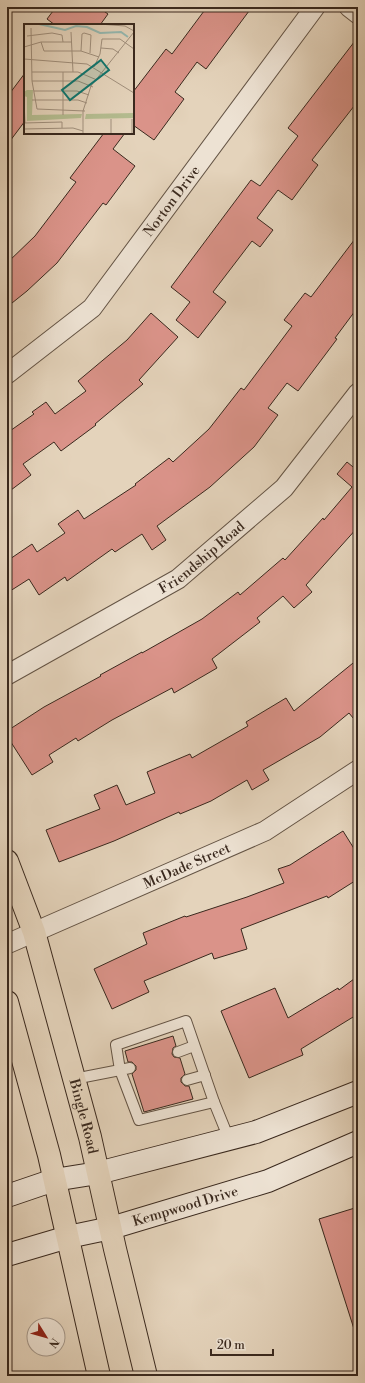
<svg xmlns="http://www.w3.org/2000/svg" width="365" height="1383" font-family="'Libre Bodoni',serif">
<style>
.building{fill:#da9389;stroke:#3a291e}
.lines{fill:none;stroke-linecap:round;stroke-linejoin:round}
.service-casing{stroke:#645445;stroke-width:12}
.minor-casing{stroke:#645445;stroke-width:21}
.secondary-casing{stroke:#3a291e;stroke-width:24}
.primary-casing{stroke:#3a291e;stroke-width:24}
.service{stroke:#ede2d3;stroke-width:10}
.minor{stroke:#ede2d3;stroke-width:19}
.secondary{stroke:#ede2d3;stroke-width:22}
.primary{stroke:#e4d3bb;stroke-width:22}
.labels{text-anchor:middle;stroke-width:3;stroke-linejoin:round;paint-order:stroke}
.street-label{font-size:14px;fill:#3a291e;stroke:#ede2d3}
.inset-river{fill:none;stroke:#95b8b0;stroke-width:2}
.inset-road{fill:none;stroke:#a08f7c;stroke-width:1}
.view{fill:#0f766e;fill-opacity:0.15;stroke:#0f766e;stroke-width:2}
.inset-edge{fill:none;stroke:#3a291e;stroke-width:2}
</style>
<rect width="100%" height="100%" fill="#e4d3bb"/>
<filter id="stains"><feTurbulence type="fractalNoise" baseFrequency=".005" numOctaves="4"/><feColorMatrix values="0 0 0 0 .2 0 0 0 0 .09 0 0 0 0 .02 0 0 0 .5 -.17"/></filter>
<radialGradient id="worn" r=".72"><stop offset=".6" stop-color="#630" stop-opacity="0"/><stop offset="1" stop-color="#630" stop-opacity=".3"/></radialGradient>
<g class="building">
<path d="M 56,7 L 98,7 L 108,14 L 100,25 L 55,25 L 47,19 Z"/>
<path d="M 207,7 L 252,7 L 206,69 L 197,62 L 175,92 L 184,99 L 154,140 L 133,125 L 133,92 L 166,49 L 172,54 Z"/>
<path d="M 358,37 L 358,101 L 312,160 L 318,165 L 292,200 L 278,190 L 257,218 L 273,230 L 260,247 L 252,241 L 213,292 L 226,302 L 198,338 L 176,320 L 190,302 L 171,287 L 251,180 L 260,186 L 298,136 L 288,128 Z"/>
<path d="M 25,73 L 25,121 L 7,145 L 7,97 Z"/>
<path d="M 104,133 L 125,133 L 113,149 L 135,166 L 106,205 L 103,203 L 57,263 L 27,291 L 7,307 L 7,263 L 35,236 L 76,182 L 70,178 Z"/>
<path d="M 358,235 L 358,307 L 335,338 L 337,339 L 298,391 L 287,383 L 268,408 L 278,415 L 254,447 L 210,487 L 157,526 L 166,540 L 152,550 L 142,534 L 115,552 L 112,549 L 67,581 L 65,577 L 39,595 L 29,579 L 7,593 L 7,561 L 32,544 L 37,552 L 65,533 L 58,524 L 78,510 L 84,519 L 136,485 L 135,484 L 169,458 L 173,462 L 209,429 L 241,388 L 244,390 L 292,326 L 284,320 L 305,293 L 311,297 Z"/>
<path d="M 151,313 L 178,337 L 139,380 L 143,384 L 95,424 L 96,425 L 61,451 L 54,442 L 23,464 L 31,475 L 7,493 L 7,433 L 34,414 L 32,412 L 46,402 L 55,414 L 86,391 L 78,381 L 127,340 Z"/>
<path d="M 347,462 L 358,471 L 358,527 L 306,585 L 312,592 L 294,608 L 283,596 L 257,618 L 260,622 L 212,659 L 217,668 L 174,693 L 172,688 L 112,720 L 78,741 L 76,738 L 49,755 L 53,762 L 32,775 L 7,736 L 7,731 L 44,707 L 101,676 L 100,675 L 142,652 L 142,653 L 202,619 L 238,592 L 240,595 L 283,558 L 285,560 L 323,518 L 324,520 L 352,487 L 337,474 Z"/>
<path d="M 358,659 L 358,724 L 349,713 L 320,737 L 263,770 L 269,780 L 252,790 L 247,780 L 211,801 L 180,814 L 179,812 L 114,841 L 59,862 L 46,830 L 100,809 L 94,795 L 117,785 L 126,805 L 155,793 L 147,772 L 190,754 L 192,758 L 248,726 L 246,722 L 286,698 L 294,711 Z"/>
<path d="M 343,831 L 358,855 L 358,879 L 328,898 L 327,896 L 241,929 L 247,949 L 214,959 L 212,953 L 144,981 L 149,992 L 112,1009 L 94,969 L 147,944 L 143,933 L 185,916 L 186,917 L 247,897 L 284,883 L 278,869 L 290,865 Z"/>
<path d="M 358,976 L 358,1014 L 301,1049 L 303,1055 L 249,1078 L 221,1011 L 275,988 L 288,1018 L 338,988 L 339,990 Z"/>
<path d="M 173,1036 L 176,1046 L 173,1048 L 172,1054 L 174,1057 L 180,1058 L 185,1074 L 181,1078 L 181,1082 L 185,1086 L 189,1086 L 193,1099 L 144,1112 L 132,1074 L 136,1070 L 136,1066 L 132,1062 L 128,1062 L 125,1051 Z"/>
<path d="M 358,1207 L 358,1328 L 354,1329 L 319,1219 Z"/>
</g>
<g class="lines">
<defs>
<g id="service">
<path d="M 178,1052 L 194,1046"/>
<path d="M 130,1068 L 120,1070 L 139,1120 L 214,1102"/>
<path d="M 74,1079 L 120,1070 L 116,1045 L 186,1021 L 214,1102 L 229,1139"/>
<path d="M 187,1080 L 205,1075"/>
</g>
<g id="minor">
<path d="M 349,7 L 358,14"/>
<path id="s1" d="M 7,374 L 92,308 L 315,7"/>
<path id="s2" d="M 7,675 L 178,579 L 284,488 L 358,393"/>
<path id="s3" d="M 7,944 L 265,831 L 358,770"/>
</g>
<g id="secondary">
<path d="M 7,1196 L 54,1180 L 98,1173 L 256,1132 L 358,1092"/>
<path id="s4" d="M 7,1255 L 68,1237 L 111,1228 L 268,1181 L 358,1142"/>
</g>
<g id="primary">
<path id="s5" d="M 7,861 L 34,932 L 90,1137 L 115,1249 L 146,1376"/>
<path d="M 7,1002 L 49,1155 L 99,1376"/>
</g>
</defs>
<use href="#service" class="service-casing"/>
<use href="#minor" class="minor-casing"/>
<use href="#secondary" class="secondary-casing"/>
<use href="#primary" class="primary-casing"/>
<use href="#service" class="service"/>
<use href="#minor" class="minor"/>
<use href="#secondary" class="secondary"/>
<use href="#primary" class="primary"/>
</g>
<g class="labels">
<g class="street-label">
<text dy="5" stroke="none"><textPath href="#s1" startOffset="241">Norton Drive</textPath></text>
<text dy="5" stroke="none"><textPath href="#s2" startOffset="228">Friendship Road</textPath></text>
<text dy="5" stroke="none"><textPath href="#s3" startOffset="196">McDade Street</textPath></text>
<text dy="5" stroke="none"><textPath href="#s5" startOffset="267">Bingle Road</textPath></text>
<text dy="5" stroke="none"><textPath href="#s4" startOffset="185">Kempwood Drive</textPath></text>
</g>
</g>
<g transform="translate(24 24)">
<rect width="110" height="110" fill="#e4d3bb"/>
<path d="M 3,66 L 9,66 L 8,91 L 58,90 L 57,94 L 3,97 L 3,73 L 0,72 L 0,68 ZM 110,89 L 110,94 L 61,95 L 62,90 Z" fill="#b4bc90"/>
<path class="inset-river" d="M 15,0 L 41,6 L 52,2 L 63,3 L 76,9 L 97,8 L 104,13"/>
<path class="inset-road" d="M 75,0 L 101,2 L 110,7M 7,4 L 8,57 L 13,85 L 61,87M 47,8 L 49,48M 3,12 L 28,9 L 38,11 L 39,18M 17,18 L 20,27 L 57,27 L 75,33M 0,23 L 17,18 L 48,18M 77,24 L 89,25 L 95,29M 57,27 L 58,10 L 60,9 L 67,11 L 66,29M 0,35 L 63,40 L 110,69M 70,43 L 76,30 L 78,15 L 96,15 L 110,25M 8,48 L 54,48 L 73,56M 39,48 L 39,91M 8,57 L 54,57 L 69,63M 10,67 L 53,67 L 65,71M 8,76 L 54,76 L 63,79M 0,77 L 1,99M 87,95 L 87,110M 108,95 L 108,110M 0,99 L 38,98 L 38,104M 0,105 L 49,104 L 59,107M 59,110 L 59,87 L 67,62 L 110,8"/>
<path class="view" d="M 77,36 L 85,46 L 46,76 L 38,66 Z"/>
<rect width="110" height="110" class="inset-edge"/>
</g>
<rect width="365" height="1383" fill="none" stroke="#e4d3bb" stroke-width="24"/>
<rect x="8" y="8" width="349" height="1367" fill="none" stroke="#3a291e" stroke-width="2"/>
<rect x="12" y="12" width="341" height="1359" fill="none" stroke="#3a291e"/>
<g transform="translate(46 1337) rotate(127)"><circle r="19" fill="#ede2d3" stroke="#a5988b"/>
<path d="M0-3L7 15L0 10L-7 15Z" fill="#8f2418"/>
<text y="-6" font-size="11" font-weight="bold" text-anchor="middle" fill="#3a291e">N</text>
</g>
<path d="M211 1349v6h62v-6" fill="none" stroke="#3a291e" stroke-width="2"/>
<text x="217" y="1349" font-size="12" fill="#3a291e" stroke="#ede2d3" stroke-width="3" paint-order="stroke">20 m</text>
<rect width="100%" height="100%" filter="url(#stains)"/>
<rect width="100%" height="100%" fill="url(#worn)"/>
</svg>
